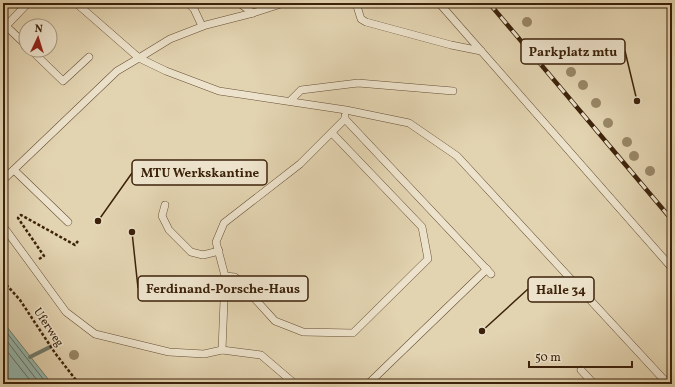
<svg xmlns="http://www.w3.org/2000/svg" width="675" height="387" font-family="Vollkorn,serif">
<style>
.water{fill:#95b8af;stroke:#717c6d}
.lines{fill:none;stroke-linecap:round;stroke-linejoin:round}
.shore{stroke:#686d5c;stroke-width:1}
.stream{stroke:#717c6d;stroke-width:4}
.lane-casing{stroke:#664e34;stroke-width:8}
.path{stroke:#3c220a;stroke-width:2.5;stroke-dasharray:3 2;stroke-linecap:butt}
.lane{stroke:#ede3cc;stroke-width:7}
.rail-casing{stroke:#3c220a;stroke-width:4.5}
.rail{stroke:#ede3cc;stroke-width:3;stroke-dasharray:9;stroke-linecap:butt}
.tree{fill:#998766}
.labels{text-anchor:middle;stroke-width:3;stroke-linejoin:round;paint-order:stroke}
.street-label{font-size:12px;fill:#3c220a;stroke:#ede3cc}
.leader{fill:none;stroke:#3c220a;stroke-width:1.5}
.callout-dot{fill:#3c220a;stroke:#ede3cc;stroke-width:1.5}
.callout{fill:#ede3cc;stroke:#3c220a;stroke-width:1.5}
.callout-label{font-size:13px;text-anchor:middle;font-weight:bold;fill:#3c220a}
</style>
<rect width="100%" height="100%" fill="#e3d4b1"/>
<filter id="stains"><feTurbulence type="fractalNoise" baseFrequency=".005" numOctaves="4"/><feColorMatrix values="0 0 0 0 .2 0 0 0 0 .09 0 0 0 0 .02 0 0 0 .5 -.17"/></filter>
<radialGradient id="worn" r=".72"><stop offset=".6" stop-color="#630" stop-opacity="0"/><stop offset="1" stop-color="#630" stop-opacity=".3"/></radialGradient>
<path class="water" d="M 3,322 L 52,384 L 3,384 Z"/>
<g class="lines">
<g class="shore">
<path d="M 3,328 L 47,384"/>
<path d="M 3,336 L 40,384"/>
<path d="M 3,346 L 33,384"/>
</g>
<path class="stream" d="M 30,357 L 54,345"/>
<defs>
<g id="lane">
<path d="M 76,3 L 139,58 L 170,39 L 206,25 L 253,13 L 284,3"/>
<path d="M 188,3 L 194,9 L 202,26"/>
<path d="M 239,3 L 253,13"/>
<path d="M 356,3 L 361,19 L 366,22 L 451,45 L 481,51"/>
<path d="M 439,3 L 672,268"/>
<path d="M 6,26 L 26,45"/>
<path d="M 3,36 L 6,26 L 28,3"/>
<path d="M 31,50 L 63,81 L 89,57"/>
<path d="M 290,101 L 301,90 L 358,83 L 453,91"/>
<path d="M 345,116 L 345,119 L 491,274"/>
<path d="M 14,170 L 68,222"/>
<path d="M 3,180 L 117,71 L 139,58 L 166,71 L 219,91 L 346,110 L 409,123 L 457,156 L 667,383 L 672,379"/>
<path d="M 165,205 L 162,216 L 169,230 L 191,252 L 203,255 L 219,251"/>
<path d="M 3,226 L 66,312 L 95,334 L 169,352 L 204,354 L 222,350"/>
<path d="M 225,276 L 235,277 L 275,321 L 303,332 L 353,333 L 428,259 L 422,227 L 332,133"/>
<path d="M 581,370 L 594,384"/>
<path d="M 295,384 L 261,355 L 222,350 L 225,276 L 216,242 L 224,223 L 300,164 L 345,119"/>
<path d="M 368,384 L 487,269"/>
</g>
</defs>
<use href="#lane" class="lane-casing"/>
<g class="path">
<path d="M 39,259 L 44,256 L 18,218 L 21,215 L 75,245 L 78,241"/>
<path d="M 3,281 L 20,300 L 55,353 L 79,384"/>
</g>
<use href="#lane" class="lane"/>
<defs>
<path id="rail" d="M 489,3 L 672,220"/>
</defs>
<use href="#rail" class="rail-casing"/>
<use href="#rail" class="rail"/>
</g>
<g class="tree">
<circle cx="527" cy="22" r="5"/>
<circle cx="571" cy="72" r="5"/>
<circle cx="583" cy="85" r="5"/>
<circle cx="596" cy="103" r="5"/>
<circle cx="608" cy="123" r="5"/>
<circle cx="627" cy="142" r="5"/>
<circle cx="634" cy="156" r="5"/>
<circle cx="650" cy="171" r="5"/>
<circle cx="74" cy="355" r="5"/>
</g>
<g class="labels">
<g class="street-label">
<text transform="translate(49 327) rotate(56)" y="4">Uferweg</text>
</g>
</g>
<path class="leader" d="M637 101L625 51M98 221L132 173M132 232L138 288M482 331L528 289"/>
<g class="callout-dot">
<circle cx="637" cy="101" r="4"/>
<circle cx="98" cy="221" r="4"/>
<circle cx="132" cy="232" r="4"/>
<circle cx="482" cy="331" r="4"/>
</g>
<g class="callout">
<rect x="521" y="39" width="104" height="25" rx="4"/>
<rect x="132" y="160" width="135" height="25" rx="4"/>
<rect x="138" y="276" width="170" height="25" rx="4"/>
<rect x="528" y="277" width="66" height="25" rx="4"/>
</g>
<g class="callout-label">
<text x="573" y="56">Parkplatz mtu</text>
<text x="200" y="177">MTU Werkskantine</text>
<text x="223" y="293">Ferdinand-Porsche-Haus</text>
<text x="561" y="294">Halle 34</text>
</g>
<rect width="675" height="387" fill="none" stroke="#e3d4b1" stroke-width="16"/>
<rect x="4" y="4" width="667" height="379" fill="none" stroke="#3c220a" stroke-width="2"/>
<rect x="8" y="8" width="659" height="371" fill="none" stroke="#3c220a"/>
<g transform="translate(38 38) rotate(4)"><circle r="19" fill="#ede3cc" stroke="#a6967e"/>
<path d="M0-3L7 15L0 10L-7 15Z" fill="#8f2418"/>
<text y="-6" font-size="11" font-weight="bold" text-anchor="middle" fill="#3c220a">N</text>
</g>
<path d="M529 361v6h103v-6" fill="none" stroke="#3c220a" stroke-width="2"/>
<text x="535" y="361" font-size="12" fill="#3c220a" stroke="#ede3cc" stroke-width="3" paint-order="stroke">50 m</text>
<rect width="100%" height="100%" filter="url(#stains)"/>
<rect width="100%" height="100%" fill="url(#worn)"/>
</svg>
